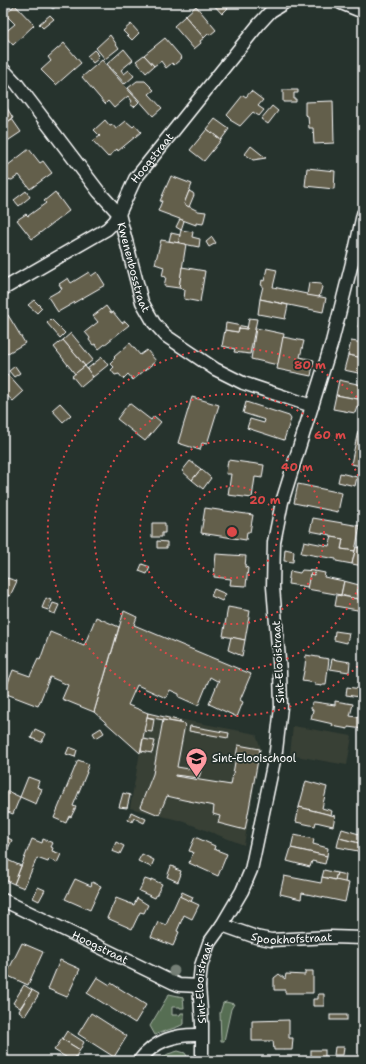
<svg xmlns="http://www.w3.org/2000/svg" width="366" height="1064" font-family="'Shantell Sans',sans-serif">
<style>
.built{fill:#384036}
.green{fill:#566e53;stroke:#aab6a9}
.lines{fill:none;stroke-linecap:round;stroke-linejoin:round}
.stream{stroke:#92a2a8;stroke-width:4.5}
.building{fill:#635e4c;stroke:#fff}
.street-casing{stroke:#fff;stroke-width:15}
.street{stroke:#26332d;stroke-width:12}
.tree{fill:#747f76}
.ring{fill:none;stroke:#dc4848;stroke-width:2;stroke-dasharray:2 4}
.labels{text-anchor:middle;stroke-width:3.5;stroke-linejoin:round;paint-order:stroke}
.street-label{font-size:11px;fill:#fff;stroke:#26332d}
.poi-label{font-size:11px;fill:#fff;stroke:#26332d;text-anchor:start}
.centre{fill:#dc4848;stroke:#26332d;stroke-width:2}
.ring-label{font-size:12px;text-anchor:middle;font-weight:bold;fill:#dc4848;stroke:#26332d;stroke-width:3.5;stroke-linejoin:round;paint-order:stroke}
</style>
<rect width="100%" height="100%" fill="#26332d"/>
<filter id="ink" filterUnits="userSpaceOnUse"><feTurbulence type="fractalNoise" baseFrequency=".025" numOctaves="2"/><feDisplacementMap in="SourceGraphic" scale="8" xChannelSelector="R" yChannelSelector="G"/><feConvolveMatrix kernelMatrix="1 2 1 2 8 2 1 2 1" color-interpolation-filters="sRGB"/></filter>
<g filter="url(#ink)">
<g class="built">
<path d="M 147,713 L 256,734 L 261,749 L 244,845 L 182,821 L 130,808 Z"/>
<path d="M 293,726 L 352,736 L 347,765 L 290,755 Z"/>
</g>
<g class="green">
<path d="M 169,994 L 183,997 L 184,1008 L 180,1008 L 180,1007 L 172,1007 L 172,1015 L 180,1015 L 181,1013 L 184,1013 L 184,1024 C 175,1029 165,1030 155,1035 L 150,1026 Z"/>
<path d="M 226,1002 L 234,1004 L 231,1009 L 224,1041 L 221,1041 L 220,1013 L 223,1003 Z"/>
<path d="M 178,1051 L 185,1053 L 190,1061 L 156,1061 L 168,1054 Z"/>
</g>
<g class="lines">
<path class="stream" d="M 49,3 L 53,7"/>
</g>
<g class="building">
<path d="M 212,3 L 231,3 L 227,7 L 228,8 L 222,14 Z"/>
<path d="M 15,5 L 34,25 L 13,45 L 3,34 L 15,24 L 5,14 Z"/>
<path d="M 196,6 L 216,30 L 210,35 L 208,34 L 204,38 L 185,16 Z"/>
<path d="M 50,15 L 54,19 L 43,28 L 39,24 Z"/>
<path d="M 185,16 L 204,38 L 200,41 L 201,43 L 194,49 L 174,26 Z"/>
<path d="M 131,24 L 139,33 L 132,40 L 123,31 Z"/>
<path d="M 110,35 L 119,48 L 105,59 L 96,48 Z"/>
<path d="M 165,38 L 182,58 L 174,65 L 172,63 L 166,68 L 161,61 L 154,66 L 144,55 Z"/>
<path d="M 64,43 L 81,63 L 56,85 L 41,70 L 51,61 L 48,57 Z"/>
<path d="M 124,49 L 133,60 L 121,70 L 124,74 L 129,70 L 134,76 L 125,84 L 107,64 Z"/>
<path d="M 94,50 L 99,55 L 97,57 L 98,59 L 93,63 L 87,56 Z"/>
<path d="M 144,55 L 154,66 L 146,73 L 136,61 Z"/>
<path d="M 102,60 L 139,102 L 134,107 L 130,104 L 132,101 L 128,96 L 114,108 L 108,101 L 105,104 L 82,77 Z"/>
<path d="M 137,81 L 145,81 L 154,90 L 149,94 L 162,108 L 153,116 L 128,88 Z"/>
<path d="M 283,90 L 298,90 L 298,93 L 294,93 L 294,99 L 296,99 L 296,102 L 283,102 Z"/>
<path d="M 251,91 L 263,100 L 258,106 L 264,110 L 259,116 L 253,112 L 240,126 L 230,120 L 231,119 L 227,115 L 243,95 L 246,97 Z"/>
<path d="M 333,101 L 334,143 L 314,144 L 313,128 L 309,128 L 308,116 L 305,115 L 305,102 Z"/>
<path d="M 4,103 L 13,118 L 3,125 L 3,104 Z"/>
<path d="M 272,106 L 278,111 L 268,124 L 261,119 Z"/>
<path d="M 12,119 L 21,132 L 3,144 L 3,125 Z"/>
<path d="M 215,119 L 229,129 L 221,140 L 207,129 Z"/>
<path d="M 105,120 L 110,126 L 113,125 L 116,129 L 126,121 L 133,127 L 135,125 L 141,132 L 118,151 L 117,149 L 108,157 L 93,141 L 100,136 L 94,130 Z"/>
<path d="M 207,129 L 221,140 L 204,161 L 190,150 Z"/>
<path d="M 251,146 L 266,158 L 253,160 L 245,154 Z"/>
<path d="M 29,149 L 40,163 L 43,161 L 52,173 L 30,189 L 19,175 L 12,180 L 6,179 L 3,177 L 3,169 Z"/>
<path d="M 307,168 L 335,171 L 334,189 L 305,186 Z"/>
<path d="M 171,176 L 192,184 L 184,204 L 198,211 L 206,212 L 203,224 L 196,223 L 196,225 L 158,211 L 162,201 L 160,201 Z"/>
<path d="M 26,191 L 30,197 L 19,206 L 14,200 Z"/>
<path d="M 189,191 L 193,193 L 194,195 L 189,207 L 184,204 Z"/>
<path d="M 55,192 L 69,211 L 32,239 L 17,220 L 26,214 L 28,216 L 46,203 L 44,201 Z"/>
<path d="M 180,219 L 184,221 L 181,230 L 176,227 Z"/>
<path d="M 181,230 L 193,232 L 192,237 L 200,239 L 199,247 L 178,243 Z"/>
<path d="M 171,233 L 180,235 L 178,243 L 169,241 Z"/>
<path d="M 212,237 L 216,243 L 209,247 L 206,242 Z"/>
<path d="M 161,240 L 186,244 L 179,288 L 164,286 L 166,277 L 162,276 L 164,267 L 155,264 Z"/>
<path d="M 182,267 L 205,271 L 200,302 L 184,299 L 185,290 L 179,288 Z"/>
<path d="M 267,268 L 277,270 L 273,287 L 326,298 L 323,312 L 260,299 L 263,286 L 261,286 L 262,280 L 264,281 Z"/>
<path d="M 89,272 L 91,276 L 97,272 L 105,285 L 58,312 L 48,297 L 62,289 L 59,284 L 68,278 L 71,283 Z"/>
<path d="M 309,283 L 321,284 L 322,287 L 319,297 L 307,295 Z"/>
<path d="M 260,299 L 288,305 L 285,319 L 258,314 Z"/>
<path d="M 34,300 L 42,308 L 37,313 L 28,305 Z"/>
<path d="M 106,306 L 111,313 L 113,312 L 122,323 L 125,321 L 129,325 L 99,349 L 95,344 L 93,345 L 89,340 L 90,338 L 85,332 L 98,322 L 93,316 Z"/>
<path d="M 361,313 L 363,313 L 363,328 L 358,327 Z"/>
<path d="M 8,315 L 25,343 L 3,356 L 3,318 Z"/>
<path d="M 249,318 L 257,319 L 250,354 L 234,352 L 235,349 L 222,346 L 225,330 L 238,332 L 239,328 L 247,329 Z"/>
<path d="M 51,319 L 65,333 L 60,338 L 47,323 Z"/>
<path d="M 226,323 L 247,327 L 247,329 L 239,328 L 238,332 L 225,330 Z"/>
<path d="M 256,328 L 284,334 L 278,365 L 251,359 Z"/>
<path d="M 71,333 L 93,360 L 85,366 L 63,340 Z"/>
<path d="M 283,337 L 304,341 L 300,357 L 314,360 L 311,376 L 277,369 Z"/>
<path d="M 63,340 L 85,366 L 75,374 L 54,347 Z"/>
<path d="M 351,341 L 363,343 L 363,358 L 348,355 Z"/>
<path d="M 130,343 L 140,355 L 147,350 L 156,361 L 133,380 L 128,374 L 123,379 L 119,374 L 115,375 L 111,370 L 114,367 L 110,363 L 115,358 L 114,357 Z"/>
<path d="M 348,355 L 363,358 L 363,374 L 344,370 Z"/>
<path d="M 102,357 L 108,365 L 93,377 L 87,369 Z"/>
<path d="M 15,366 L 20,373 L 14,377 L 9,371 Z"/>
<path d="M 85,366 L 93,377 L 81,387 L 72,376 Z"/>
<path d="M 8,375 L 23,392 L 13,401 L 3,392 L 3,379 Z"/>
<path d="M 339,380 L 362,385 L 363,386 L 363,400 L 336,395 Z"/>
<path d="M 336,395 L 363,400 L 363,408 L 357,407 L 355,413 L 333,409 Z"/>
<path d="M 192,397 L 219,405 L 207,444 L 202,443 L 200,450 L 178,443 Z"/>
<path d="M 246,402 L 289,416 L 291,419 L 284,440 L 247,428 L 250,419 L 264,423 L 265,420 L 243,413 Z"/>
<path d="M 60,403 L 71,415 L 63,422 L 52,410 Z"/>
<path d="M 129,403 L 151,420 L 154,416 L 161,422 L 145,441 L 117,419 Z"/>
<path d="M 358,431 L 363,432 L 363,468 L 361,466 L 351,464 Z"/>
<path d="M 228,460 L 264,465 L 262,478 L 255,477 L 252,498 L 228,495 L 231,474 L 226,474 Z"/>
<path d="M 190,461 L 201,469 L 192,480 L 182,471 Z"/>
<path d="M 201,469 L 211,478 L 203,489 L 192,480 Z"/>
<path d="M 340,473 L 357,477 L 355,486 L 338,482 Z"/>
<path d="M 298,484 L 342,493 L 338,512 L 294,503 Z"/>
<path d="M 205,508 L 253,515 L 250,532 L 247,532 L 246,540 L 201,533 Z"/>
<path d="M 313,518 L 360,526 L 355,551 L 341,549 L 343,539 L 331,537 L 331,535 L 310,531 Z"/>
<path d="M 152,523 L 165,523 L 165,533 L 162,533 L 162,537 L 152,537 Z"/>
<path d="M 332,537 L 343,539 L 341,549 L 355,551 L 352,564 L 336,561 L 336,559 L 301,553 L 304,541 L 329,546 Z"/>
<path d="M 157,541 L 167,542 L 167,548 L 157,548 Z"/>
<path d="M 356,547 L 363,549 L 363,566 L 352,564 Z"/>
<path d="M 285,549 L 294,551 L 293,562 L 284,561 Z"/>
<path d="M 216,554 L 246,556 L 245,567 L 248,568 L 246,586 L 230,585 L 231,579 L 214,577 Z"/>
<path d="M 142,564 L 150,567 L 147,574 L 139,571 Z"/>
<path d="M 302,570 L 315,571 L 314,575 L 310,574 L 308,587 L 288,584 L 290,571 L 300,573 Z"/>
<path d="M 315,571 L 325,573 L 324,577 L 344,581 L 341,595 L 307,589 L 310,574 L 314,575 Z"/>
<path d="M 7,578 L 17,581 L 10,596 L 3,593 L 3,587 Z"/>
<path d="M 344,581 L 359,585 L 356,599 L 341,595 Z"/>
<path d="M 359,586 L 363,587 L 363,600 L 356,599 Z"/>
<path d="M 214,589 L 226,594 L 222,601 L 211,596 Z"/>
<path d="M 337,595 L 363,600 L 363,611 L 335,606 Z"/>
<path d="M 46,598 L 51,600 L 48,610 L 42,608 Z"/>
<path d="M 53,603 L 59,605 L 55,614 L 49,612 Z"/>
<path d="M 228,607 L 250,611 L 245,640 L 223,636 Z"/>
<path d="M 124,611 L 137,617 L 134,625 L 251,674 L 240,700 L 243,702 L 237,717 L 209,704 L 219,680 L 217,681 L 210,677 L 199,704 L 197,705 L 179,697 L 179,694 L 170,690 L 166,698 L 137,685 L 128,705 L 148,713 L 140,753 L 94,712 Z"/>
<path d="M 96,617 L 119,627 L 94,712 L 62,699 L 68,685 L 50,677 L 38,706 L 4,693 L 13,670 L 30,676 L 38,659 L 40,660 L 50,632 L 84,646 Z"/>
<path d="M 335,631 L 349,633 L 347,643 L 334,640 Z"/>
<path d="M 231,637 L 245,640 L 242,656 L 228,650 Z"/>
<path d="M 306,655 L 329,659 L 326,685 L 322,685 L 322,686 L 315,685 L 315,683 L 302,681 L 305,666 Z"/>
<path d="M 332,659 L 350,662 L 349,672 L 330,669 Z"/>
<path d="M 347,687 L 361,689 L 360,697 L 346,695 Z"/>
<path d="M 335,701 L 353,704 L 350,716 L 363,718 L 363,729 L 348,727 L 348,729 L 332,726 L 333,724 L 311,719 L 313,710 L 311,709 L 312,702 L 315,702 L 335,705 Z"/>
<path d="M 148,713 L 181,721 L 180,723 L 147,717 Z"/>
<path d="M 147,717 L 154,719 L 152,732 L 144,731 Z"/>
<path d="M 163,720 L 185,724 L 177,767 L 201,771 L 199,778 L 175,775 L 175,776 L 231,785 L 238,745 L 260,749 L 245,830 L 218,823 L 220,816 L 213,814 L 214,806 L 184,800 L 167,796 L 159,815 L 140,807 L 153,774 Z"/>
<path d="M 190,726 L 229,733 L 228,738 L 189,731 Z"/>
<path d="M 101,728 L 104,733 L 96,738 L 93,733 Z"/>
<path d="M 35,729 L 46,734 L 43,740 L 42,740 L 41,742 L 31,738 Z"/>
<path d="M 143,739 L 155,741 L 152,753 L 141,751 Z"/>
<path d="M 69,747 L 77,750 L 75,757 L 66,754 Z"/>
<path d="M 78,760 L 89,764 L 86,772 L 87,772 L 73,806 L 76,807 L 71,817 L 69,816 L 66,823 L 54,818 Z"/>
<path d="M 28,777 L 39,781 L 37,787 L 42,789 L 36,804 L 20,797 Z"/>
<path d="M 306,781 L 327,787 L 322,808 L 332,811 L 331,815 L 299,807 Z"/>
<path d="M 5,790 L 20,797 L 13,814 L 3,810 L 3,794 Z"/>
<path d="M 123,793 L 130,795 L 127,808 L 119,807 Z"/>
<path d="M 299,807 L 335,816 L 333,826 L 316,822 L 315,826 L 296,822 Z"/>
<path d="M 131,812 L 146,819 L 144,823 L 134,818 L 132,822 L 128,820 Z"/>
<path d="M 360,828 L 363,829 L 363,844 L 339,838 L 342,829 L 359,834 Z"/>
<path d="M 294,835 L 314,839 L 313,844 L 328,848 L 327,856 L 291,848 Z"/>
<path d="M 4,836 L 12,840 L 6,853 L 3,852 Z"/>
<path d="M 195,837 L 215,846 L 214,849 L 227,854 L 218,876 L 189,863 L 193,852 L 189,851 Z"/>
<path d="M 339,838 L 363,844 L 363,852 L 337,847 Z"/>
<path d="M 32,839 L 42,843 L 43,839 L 53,843 L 51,847 L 53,848 L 52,851 L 61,854 L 57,863 L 49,859 L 48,862 L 37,858 L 24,888 L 14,884 Z"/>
<path d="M 116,842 L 124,846 L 120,854 L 112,851 Z"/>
<path d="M 291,848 L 327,856 L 325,864 L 312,861 L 310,867 L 287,861 Z"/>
<path d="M 142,854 L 154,860 L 151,867 L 138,861 Z"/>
<path d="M 3,858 L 21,866 L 14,884 L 3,879 Z"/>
<path d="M 171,866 L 175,867 L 175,869 L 181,871 L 180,874 L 181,874 L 178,882 L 167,877 Z"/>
<path d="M 324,870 L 337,873 L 335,880 L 322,877 Z"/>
<path d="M 337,873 L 346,875 L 345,883 L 335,880 Z"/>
<path d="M 284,876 L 321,883 L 322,877 L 349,883 L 345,902 L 302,893 L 301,899 L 280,894 Z"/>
<path d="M 75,879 L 91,886 L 92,882 L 101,886 L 90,910 L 65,899 Z"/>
<path d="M 145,879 L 151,881 L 151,879 L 162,884 L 155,898 L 139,891 Z"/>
<path d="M 38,887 L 45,890 L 39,901 L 33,898 Z"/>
<path d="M 182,892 L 193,897 L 191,902 L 180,897 Z"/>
<path d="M 179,896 L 199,905 L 192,919 L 184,915 L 177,931 L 179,932 L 173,946 L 151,937 L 158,922 L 166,925 Z"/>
<path d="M 116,898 L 134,905 L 137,898 L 148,905 L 144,913 L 140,912 L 132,929 L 107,918 Z"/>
<path d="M 22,943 L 43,952 L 28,985 L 6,975 Z"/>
<path d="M 60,960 L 80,969 L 67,997 L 48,989 Z"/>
<path d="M 305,971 L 313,971 L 313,993 L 285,993 L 285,990 L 274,990 L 274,978 L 279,974 L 285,979 L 286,974 L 305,975 Z"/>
<path d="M 97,977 L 110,985 L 111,983 L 146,1005 L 135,1023 L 87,993 Z"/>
<path d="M 24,985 L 32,990 L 20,1008 L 13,1003 Z"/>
<path d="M 32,990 L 39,994 L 25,1016 L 19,1011 Z"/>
<path d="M 318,994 L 324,994 L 324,1006 L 313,1006 L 313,999 L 318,999 Z"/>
<path d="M 91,1013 L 127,1036 L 114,1057 L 78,1034 Z"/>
<rect x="330" y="1015" width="17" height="5"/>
<path d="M 289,1020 L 289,1038 L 293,1038 L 292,1050 L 274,1050 L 273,1041 L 252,1041 L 252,1021 Z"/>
<path d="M 67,1031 L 84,1042 L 80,1050 L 62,1039 Z"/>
<path d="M 62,1039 L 80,1050 L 75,1058 L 80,1061 L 68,1061 L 69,1059 L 54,1050 Z"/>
<path d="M 335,1047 L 344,1047 L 343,1055 L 334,1055 Z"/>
<rect x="311" y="1050" width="14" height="8"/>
</g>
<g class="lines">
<defs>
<g id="street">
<path d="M 341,3 L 363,12"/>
<path id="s1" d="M 3,69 L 17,84 L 99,192 L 119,214 L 142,302 L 154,323 L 166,336 L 215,369 L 243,383 L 312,406"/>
<path id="s2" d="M 3,289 L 107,229 L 115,221 L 119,214 L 135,179 L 259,24 L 271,11 L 284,3"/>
<path id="s3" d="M 3,900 L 174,983 L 179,985 L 199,986"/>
<path id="s4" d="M 222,925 L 256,937 L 271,940 L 330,937 L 363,938"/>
<path d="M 139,1061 C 155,1040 175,1034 201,1035"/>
<path id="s5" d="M 202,1061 L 202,1023 L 199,986 L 201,966 L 209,943 L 222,925 L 242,891 L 251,870 L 276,751 L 281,707 L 280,672 L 273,587 L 274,542 L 282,502 L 332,342 L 355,251 L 363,214"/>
</g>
</defs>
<use href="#street" class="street-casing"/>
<use href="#street" class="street"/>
</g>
<circle class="tree" cx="174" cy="971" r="5.5"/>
</g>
<g class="ring">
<circle cx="232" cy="532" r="46"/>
<circle cx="232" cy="532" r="92"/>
<path d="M363 576A138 138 0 1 1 363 488"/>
<path d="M362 662A184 184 0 1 1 362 402"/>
</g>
<defs>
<symbol id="school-pin" viewBox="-11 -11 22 30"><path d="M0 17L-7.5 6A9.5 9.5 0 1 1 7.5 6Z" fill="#ff9aa2" stroke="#26332d"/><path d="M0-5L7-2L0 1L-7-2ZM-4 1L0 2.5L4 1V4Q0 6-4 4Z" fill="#111"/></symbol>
</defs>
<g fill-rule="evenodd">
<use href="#school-pin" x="184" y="746" width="25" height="34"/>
</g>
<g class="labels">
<g class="street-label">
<text dy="4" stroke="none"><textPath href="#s2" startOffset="205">Hoogstraat</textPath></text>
<text dy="4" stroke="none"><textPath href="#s1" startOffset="241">Kwenenbosstraat</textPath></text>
<text transform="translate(278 662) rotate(-93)" y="4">Sint-Elooistraat</text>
<text dy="4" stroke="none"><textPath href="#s4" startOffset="72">Spookhofstraat</textPath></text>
<text dy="4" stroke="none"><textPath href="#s3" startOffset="108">Hoogstraat</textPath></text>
<text dy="4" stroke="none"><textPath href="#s5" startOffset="79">Sint-Elooistraat</textPath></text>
</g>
<g class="poi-label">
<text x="212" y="762">Sint-Elooischool</text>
</g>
</g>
<circle cx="232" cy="532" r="6" class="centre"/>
<g class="ring-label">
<text x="310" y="369">80 m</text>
<text x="330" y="439">60 m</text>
<text x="297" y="471">40 m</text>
<text x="265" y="504">20 m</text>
</g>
<rect width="366" height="1064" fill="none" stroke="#26332d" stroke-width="16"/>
<rect x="8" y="8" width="350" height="1048" fill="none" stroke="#fff" stroke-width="1.5" filter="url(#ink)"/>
</svg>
